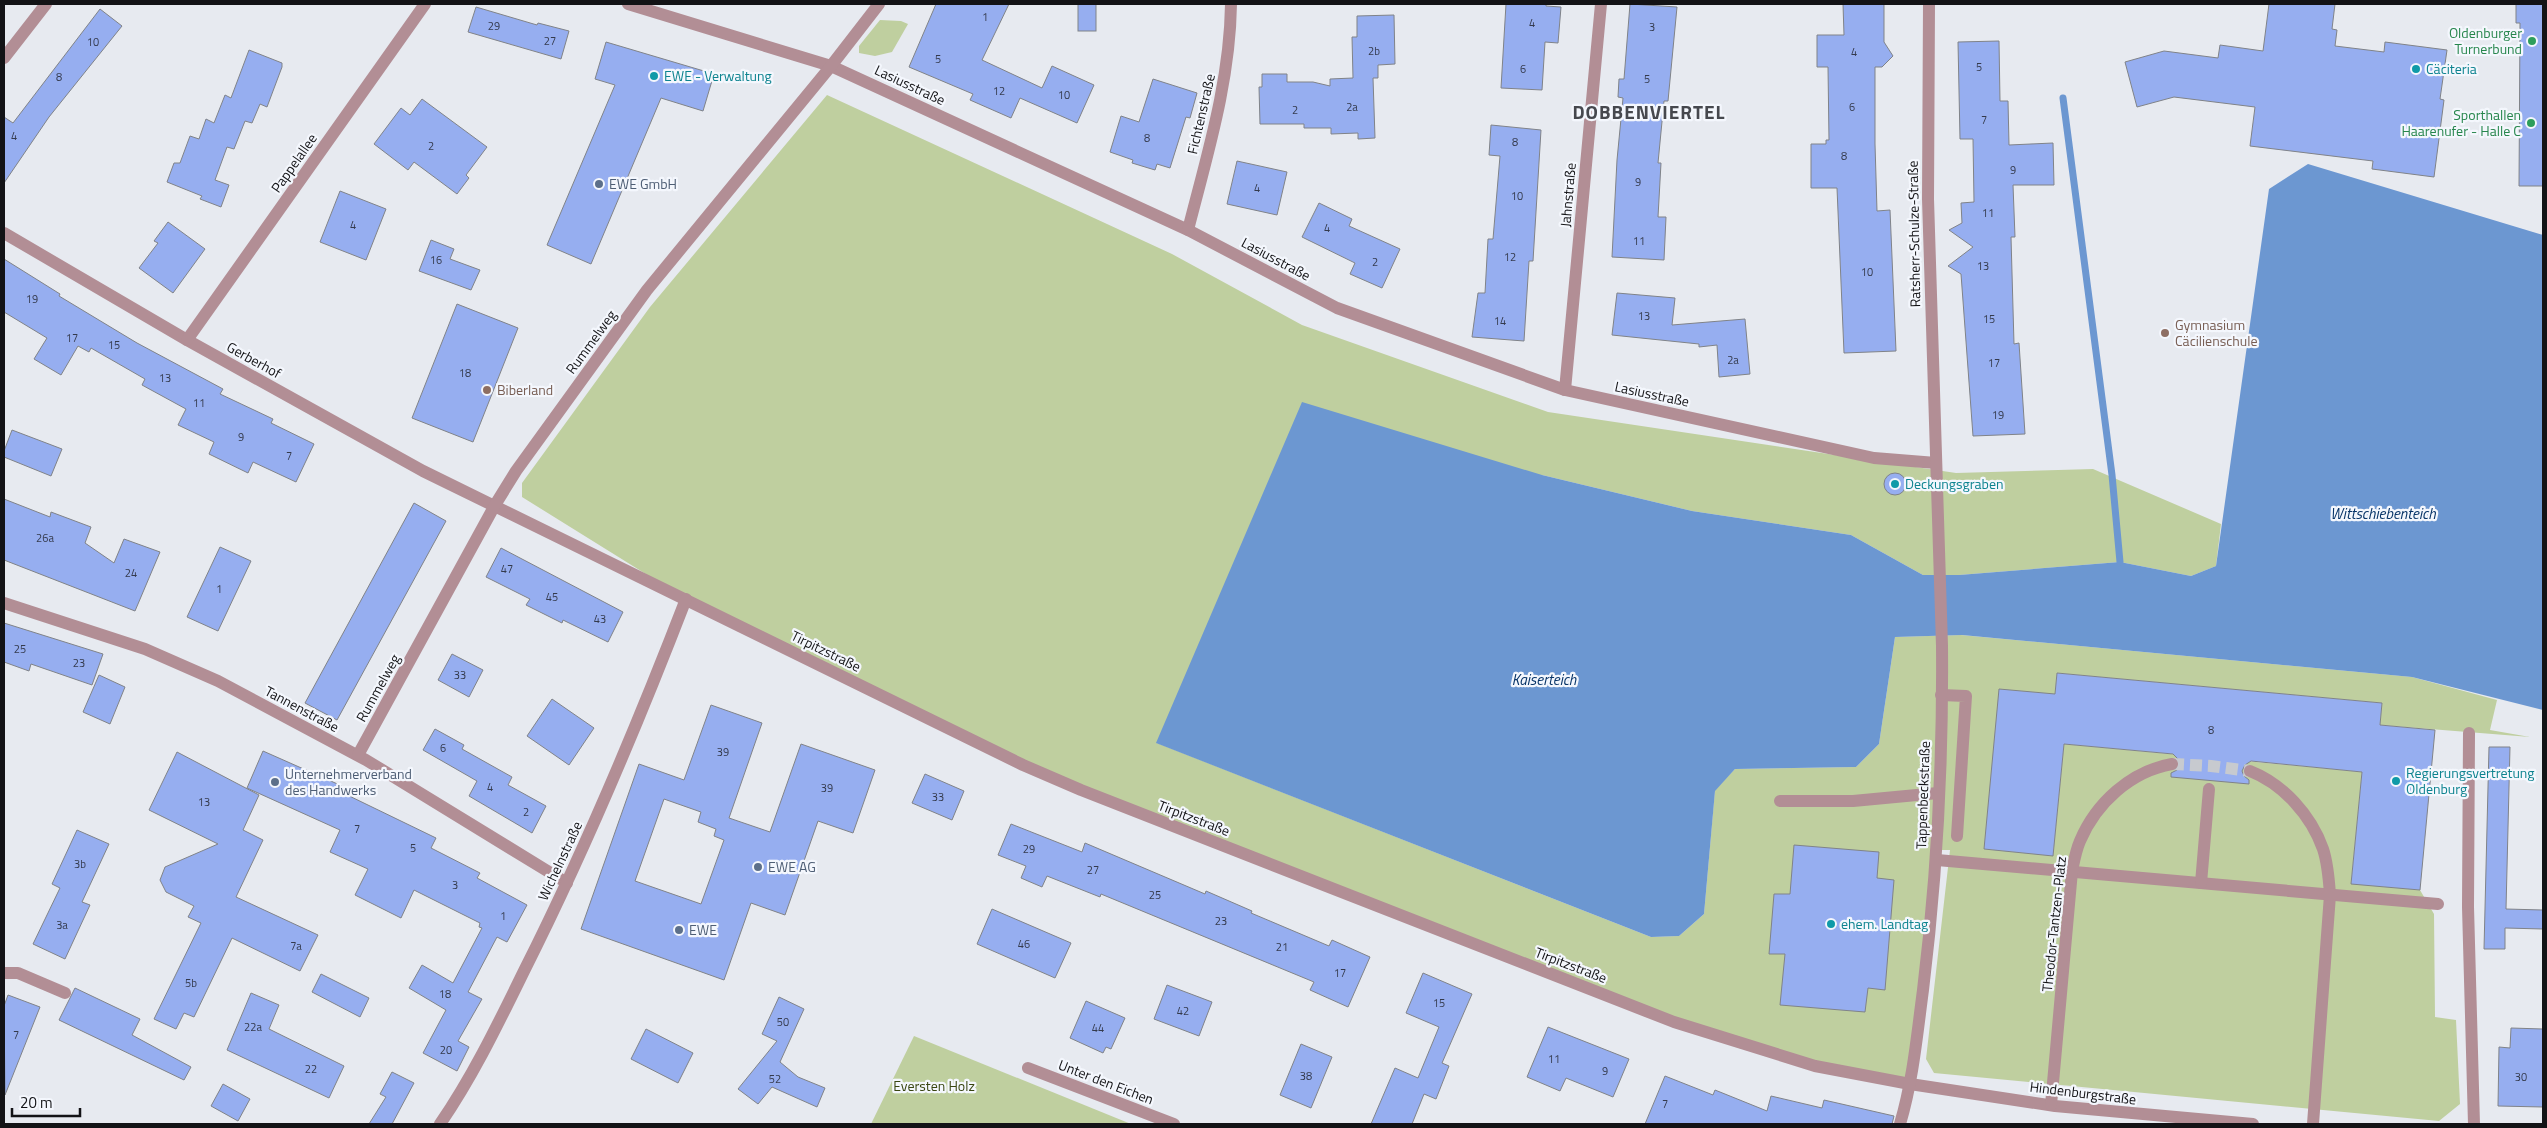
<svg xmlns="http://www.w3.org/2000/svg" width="2547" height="1128" font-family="'Titillium Web',sans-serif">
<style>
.green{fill:#bfcf9f}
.water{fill:#6c97d1}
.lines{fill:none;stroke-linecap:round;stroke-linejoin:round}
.stream{stroke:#6c97d1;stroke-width:7}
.building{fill:#96aef0;stroke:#808388;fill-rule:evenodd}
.minor-tunnel{stroke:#c7cacf;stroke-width:12;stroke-dasharray:12 6;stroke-linecap:butt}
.minor{stroke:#b28e95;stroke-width:12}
.leisure-dot{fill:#2e9e5b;stroke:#f4f7fd;stroke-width:2}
.culture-dot{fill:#0f9aa8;stroke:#f4f7fd;stroke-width:2}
.service-dot{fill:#5c6f8a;stroke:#f4f7fd;stroke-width:2}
.education-dot{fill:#8d6e63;stroke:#f4f7fd;stroke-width:2}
.labels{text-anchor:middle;stroke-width:4.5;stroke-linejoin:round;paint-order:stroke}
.number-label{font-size:11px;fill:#343a4c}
.leisure-label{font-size:14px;fill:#27864d;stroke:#f4f7fd;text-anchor:end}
.culture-label{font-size:14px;fill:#0d838f;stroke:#f4f7fd;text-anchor:start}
.street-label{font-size:14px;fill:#131316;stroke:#f4f7fd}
.service-label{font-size:14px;fill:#4e5e75;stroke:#f4f7fd;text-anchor:start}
.education-label{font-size:14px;fill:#785e54;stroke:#f4f7fd;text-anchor:start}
.park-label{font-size:14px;fill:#384510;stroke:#f4f7fd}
.water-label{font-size:15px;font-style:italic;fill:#073468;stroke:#f4f7fd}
.district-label{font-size:19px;font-weight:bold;letter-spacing:1px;fill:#46484e;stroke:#f4f7fd}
</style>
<rect width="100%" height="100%" fill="#e7eaf0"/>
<g class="green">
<path d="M 880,20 L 901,21 L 908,24 L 892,52 L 875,56 L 859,53 L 859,46 Z"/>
<path d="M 827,95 L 1172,254 L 1302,325 L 1548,412 L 1956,473 L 2093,469 L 2221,524 L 2216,566 L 2191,576 L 2120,562 L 1959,575 L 1923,575 L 1851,535 L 1692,511 L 1542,475 L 1157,743 L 1651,937 L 1679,936 L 1704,914 L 1715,790 L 1735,769 L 1856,767 L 1879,744 L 1895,637 L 1961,635 L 2412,677 L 2497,700 L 2490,730 L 2530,737 L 2380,725 L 2382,703 L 2057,673 L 2055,694 L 1984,849 L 2053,855 L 2064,744 L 2362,772 L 2351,883 L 2420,890 L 2434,914 L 2435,1017 L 2456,1020 L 2460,1104 L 2439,1121 L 1934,1073 L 1926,1059 L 1950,850 L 1937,850 L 1910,1084 L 1739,1044 L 1112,802 L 686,599 L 522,497 L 522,483 L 650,307 Z"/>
<path d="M 914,1036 L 1131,1124 L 871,1124 Z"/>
</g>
<path class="water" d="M 2308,164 L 2543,235 L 2543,710 L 2412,677 L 1962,635 L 1895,637 L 1879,744 L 1856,767 L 1735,769 L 1715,791 L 1704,914 L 1679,936 L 1651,937 L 1156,743 L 1302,402 L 1542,475 L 1692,511 L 1851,535 L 1923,575 L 1959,575 L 2120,562 L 2191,576 L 2216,566 L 2269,189 Z"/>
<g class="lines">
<path class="stream" d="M 2063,98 L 2112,475 L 2120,562"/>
</g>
<g class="building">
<path d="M 936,4 L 1009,4 L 982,60 L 1042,88 L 1052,66 L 1094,85 L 1077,123 L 1020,98 L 1011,118 L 970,100 L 973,94 L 909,67 Z"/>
<rect x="1078" y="4" width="18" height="27"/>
<path d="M 1506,4 L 1546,4 L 1546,6 L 1561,7 L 1558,43 L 1545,42 L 1542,90 L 1501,88 Z"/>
<path d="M 1630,4 L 1677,7 L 1668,101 L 1664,101 L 1658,163 L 1661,163 L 1658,217 L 1666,217 L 1664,260 L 1612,257 L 1617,160 L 1623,98 L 1618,97 L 1619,79 L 1624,79 Z"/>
<path d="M 1843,4 L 1884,4 L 1884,42 L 1893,56 L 1882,67 L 1875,67 L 1875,144 L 1877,211 L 1890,210 L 1896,351 L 1844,353 L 1837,188 L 1811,188 L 1811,144 L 1826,144 L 1826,140 L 1829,140 L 1828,67 L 1817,67 L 1817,35 L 1844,35 Z"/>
<path d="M 2269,4 L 2335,4 L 2332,29 L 2337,30 L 2335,46 L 2384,52 L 2385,42 L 2447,50 L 2440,99 L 2444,100 L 2434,177 L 2372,169 L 2373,161 L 2250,146 L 2255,107 L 2174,97 L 2137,107 L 2125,62 L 2164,51 L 2218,58 L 2220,45 L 2263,51 Z"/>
<path d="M 2516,4 L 2543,4 L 2543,186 L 2519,186 L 2520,23 L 2516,23 Z"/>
<path d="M 476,7 L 537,25 L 538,23 L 569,31 L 561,59 L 468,32 Z"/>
<path d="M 100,9 L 122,26 L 49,117 L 4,183 L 4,117 L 13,123 Z"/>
<path d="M 1394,15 L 1395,64 L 1378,65 L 1378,78 L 1373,78 L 1375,138 L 1358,139 L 1358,133 L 1331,134 L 1331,128 L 1304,128 L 1304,124 L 1260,124 L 1259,87 L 1262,87 L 1262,74 L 1287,74 L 1287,82 L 1313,82 L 1330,86 L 1330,79 L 1353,78 L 1352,37 L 1357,37 L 1357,16 Z"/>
<path d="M 1999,41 L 2000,101 L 2008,101 L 2009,145 L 2053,143 L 2054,185 L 2013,185 L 2015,237 L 2011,237 L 2014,344 L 2019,343 L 2025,434 L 1973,436 L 1961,274 L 1948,266 L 1973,247 L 1949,230 L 1962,223 L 1961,203 L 1974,202 L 1973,139 L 1960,139 L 1958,42 Z"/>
<path d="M 606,42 L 714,74 L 703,111 L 661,98 L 591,264 L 547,245 L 615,85 L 595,79 Z"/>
<path d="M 249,50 L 282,63 L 282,67 L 267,107 L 260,104 L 252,123 L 245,121 L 234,149 L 227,147 L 215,180 L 229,185 L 221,207 L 200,199 L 202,196 L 167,182 L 174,163 L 180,163 L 190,136 L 199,139 L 206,119 L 214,123 L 225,95 L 231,98 Z"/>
<path d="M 1153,79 L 1197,93 L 1190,118 L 1186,117 L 1170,168 L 1157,164 L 1155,170 L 1132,163 L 1133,160 L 1110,152 L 1121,116 L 1139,122 Z"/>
<path d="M 422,99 L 487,147 L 466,175 L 469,178 L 457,194 L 414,162 L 408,170 L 374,144 L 401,108 L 410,115 Z"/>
<path d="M 1491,125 L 1541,130 L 1533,261 L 1529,261 L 1524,341 L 1472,337 L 1478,293 L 1485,293 L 1488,239 L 1493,239 L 1500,156 L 1489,155 Z"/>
<path d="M 1237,161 L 1287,172 L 1277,215 L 1227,204 Z"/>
<path d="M 340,191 L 386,209 L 366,260 L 320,242 Z"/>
<path d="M 1319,203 L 1352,219 L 1349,226 L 1400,249 L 1382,288 L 1350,274 L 1355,263 L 1302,237 Z"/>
<path d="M 168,222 L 205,249 L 173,293 L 139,268 L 158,243 L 154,241 Z"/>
<path d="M 431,240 L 454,249 L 450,259 L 480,270 L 471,290 L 419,271 Z"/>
<path d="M 4,259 L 60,294 L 59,296 L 137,343 L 223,389 L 220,394 L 273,419 L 271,423 L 314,444 L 296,482 L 253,462 L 248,473 L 209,454 L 214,442 L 178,425 L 186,409 L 142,385 L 145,379 L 91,348 L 89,352 L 78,346 L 61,375 L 34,359 L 47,338 L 4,312 Z"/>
<path d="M 1617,293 L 1675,298 L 1672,325 L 1745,319 L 1750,374 L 1719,377 L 1717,345 L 1699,347 L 1699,344 L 1612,335 Z"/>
<path d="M 457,304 L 518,328 L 473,442 L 412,418 Z"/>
<path d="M 12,430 L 62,449 L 51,476 L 4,457 L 4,451 Z"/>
<circle cx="1895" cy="484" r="11"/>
<path d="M 4,499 L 50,517 L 51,512 L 91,527 L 85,543 L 114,563 L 124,539 L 160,552 L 135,611 L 4,560 Z"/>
<path d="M 414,503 L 446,521 L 337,720 L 305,703 Z"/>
<path d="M 220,547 L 251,561 L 218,631 L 187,617 Z"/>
<path d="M 501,548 L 623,612 L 608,642 L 563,620 L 562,623 L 526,605 L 530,599 L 486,577 Z"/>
<path d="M 4,623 L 103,654 L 92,685 L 31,664 L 29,671 L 4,662 Z"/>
<path d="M 452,654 L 483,670 L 469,697 L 438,680 Z"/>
<path d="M 2057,673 L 2382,703 L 2380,725 L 2435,730 L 2420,890 L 2351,884 L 2362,772 L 2251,761 L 2245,765 L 2242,771 L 2244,776 L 2249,780 L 2249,784 L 2171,777 L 2171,773 L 2177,770 L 2180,766 L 2178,759 L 2173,754 L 2064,744 L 2053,856 L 1984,849 L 1999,689 L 2055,694 Z"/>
<path d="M 99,675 L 125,687 L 110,724 L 83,712 Z"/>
<path d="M 552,699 L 594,728 L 569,765 L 527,736 Z"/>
<path d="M 711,705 L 762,723 L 729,818 L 770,832 L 801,744 L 875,770 L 853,833 L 818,821 L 785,915 L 751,903 L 724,980 L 581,929 L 639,764 L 684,780 ZM 664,799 L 701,812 L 698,822 L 716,829 L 714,836 L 724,840 L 701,904 L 635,881 Z"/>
<path d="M 435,729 L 464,745 L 462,749 L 512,777 L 508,785 L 546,806 L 532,833 L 469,796 L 477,781 L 423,750 Z"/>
<path d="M 2489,747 L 2510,747 L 2506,909 L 2543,910 L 2543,929 L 2505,928 L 2505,949 L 2484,949 Z"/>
<path d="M 263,751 L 342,786 L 339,791 L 436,838 L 431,848 L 480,873 L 477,878 L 527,905 L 507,942 L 497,937 L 468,992 L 482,999 L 458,1041 L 469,1047 L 457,1071 L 423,1053 L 446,1010 L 409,988 L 422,965 L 453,983 L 482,928 L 479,927 L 480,923 L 414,890 L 401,918 L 355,895 L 368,869 L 330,852 L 340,830 L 247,788 Z"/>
<path d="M 177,752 L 259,795 L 243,830 L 263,840 L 236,897 L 318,935 L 300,971 L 232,938 L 194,1017 L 184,1013 L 176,1029 L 154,1019 L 201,923 L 188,917 L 194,906 L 166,892 L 160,880 L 165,867 L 218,844 L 149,810 Z"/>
<path d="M 925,774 L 964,791 L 952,820 L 912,803 Z"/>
<path d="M 1011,824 L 1082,852 L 1085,843 L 1205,894 L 1206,891 L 1252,911 L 1251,913 L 1329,946 L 1332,940 L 1370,957 L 1348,1007 L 1310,990 L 1314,982 L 1101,894 L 1100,897 L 1047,876 L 1042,887 L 1021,878 L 1026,866 L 998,855 Z"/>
<path d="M 77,830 L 109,844 L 82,902 L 90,905 L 65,959 L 33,944 L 60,888 L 52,884 Z"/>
<path d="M 1794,845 L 1879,852 L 1877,878 L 1894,880 L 1885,990 L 1868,988 L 1865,1012 L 1780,1005 L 1785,954 L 1769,954 L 1774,894 L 1790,894 Z"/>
<path d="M 992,909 L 1071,943 L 1055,978 L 977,944 Z"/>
<path d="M 1423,973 L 1472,994 L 1442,1063 L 1449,1066 L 1436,1099 L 1424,1094 L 1412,1124 L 1371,1124 L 1395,1068 L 1418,1078 L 1439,1027 L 1406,1013 Z"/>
<path d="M 321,974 L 369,998 L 360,1017 L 312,992 Z"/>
<path d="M 1167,985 L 1212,1002 L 1199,1036 L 1154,1019 Z"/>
<path d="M 75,988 L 140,1019 L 132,1035 L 191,1067 L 184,1080 L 59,1020 Z"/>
<path d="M 251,993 L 279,1005 L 269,1029 L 344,1066 L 329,1098 L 227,1050 Z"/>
<path d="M 8,995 L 40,1007 L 5,1095 L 4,1006 Z"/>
<path d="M 779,997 L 804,1009 L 780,1062 L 798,1077 L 825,1088 L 817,1107 L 772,1087 L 758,1104 L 738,1089 L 777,1041 L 762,1034 Z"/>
<path d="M 1086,1001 L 1125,1018 L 1111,1049 L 1106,1047 L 1103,1053 L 1070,1038 Z"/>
<path d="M 1548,1027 L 1629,1059 L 1613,1097 L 1566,1078 L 1560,1091 L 1527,1077 Z"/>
<path d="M 2511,1028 L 2543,1029 L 2543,1107 L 2498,1106 L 2499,1047 L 2510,1048 Z"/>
<path d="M 646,1029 L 693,1053 L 678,1083 L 631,1059 Z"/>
<path d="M 1301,1044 L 1332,1057 L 1311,1108 L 1280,1095 Z"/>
<path d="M 392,1072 L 414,1083 L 392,1124 L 369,1124 L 386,1097 L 380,1094 Z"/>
<path d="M 1665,1076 L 1713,1095 L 1715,1090 L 1767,1111 L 1771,1096 L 1822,1108 L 1824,1100 L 1894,1116 L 1892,1124 L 1645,1124 Z"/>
<path d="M 223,1084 L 250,1099 L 238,1121 L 211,1106 Z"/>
</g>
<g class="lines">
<path class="minor-tunnel" d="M 2172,764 L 2211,766 L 2250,771"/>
<g class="minor">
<path d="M 628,4 L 831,66 L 1188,230 L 1337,308 L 1565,390 L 1874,458 L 1936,463"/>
<path d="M 4,58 L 46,4"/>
<path d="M 1188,230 C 1207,155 1230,82 1231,4"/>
<path d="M 4,233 L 187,340 L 423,471 L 1023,765 L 1081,790 L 1674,1022 L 1815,1066 L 1910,1084 L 2055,1106 L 2253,1124"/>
<path d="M 187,340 L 425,4"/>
<path d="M 1565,390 L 1601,4"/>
<path d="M 4,603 L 145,649 L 218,681 L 366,760 L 567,883"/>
<path d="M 1941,695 L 1966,696 L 1957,836"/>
<path d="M 2469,733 L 2468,907 L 2474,1124"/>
<path d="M 358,755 L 495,505 L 516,471 L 647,290 L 831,66 L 879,4"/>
<path d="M 2250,771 C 2283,784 2311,815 2323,849 C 2328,864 2329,880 2330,895 L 2313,1124"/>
<path d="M 1780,801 L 1853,801 L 1938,793"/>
<path d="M 1937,860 L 2438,904"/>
<path d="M 2201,883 L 2209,789"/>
<path d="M 4,973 L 18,973 L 65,993"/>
<path d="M 1028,1068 L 1174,1124"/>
<path d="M 2051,1105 L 2072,871 C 2074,861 2076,850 2080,841 C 2096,803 2131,771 2172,764"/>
<path d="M 440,1124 C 473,1076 498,1024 524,971 C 585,850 637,726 686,599"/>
<path d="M 1900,1124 C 1913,1080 1917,1035 1923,990 C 1937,876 1943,760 1942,646 L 1928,199 L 1929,4"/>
</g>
</g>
<g class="leisure-dot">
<circle cx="2532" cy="41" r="5"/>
<circle cx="2531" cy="123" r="5"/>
</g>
<g class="culture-dot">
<circle cx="2416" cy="69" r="5"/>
<circle cx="654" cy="76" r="5"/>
<circle cx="1895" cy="484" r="5"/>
<circle cx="2396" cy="781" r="5"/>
<circle cx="1831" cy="924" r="5"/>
</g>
<g class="service-dot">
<circle cx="599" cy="184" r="5"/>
<circle cx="275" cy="782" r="5"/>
<circle cx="758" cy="867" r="5"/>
<circle cx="679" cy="930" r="5"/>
</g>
<g class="education-dot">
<circle cx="2165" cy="333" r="5"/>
<circle cx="487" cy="390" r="5"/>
</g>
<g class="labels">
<g class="number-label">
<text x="985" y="21">1</text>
<text x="1532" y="27">4</text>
<text x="494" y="30">29</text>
<text x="1652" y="31">3</text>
<text x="550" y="45">27</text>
<text x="93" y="46">10</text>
<text x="1374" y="55">2b</text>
<text x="1854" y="56">4</text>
<text x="938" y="63">5</text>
<text x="1979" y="71">5</text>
<text x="1523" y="73">6</text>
<text x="59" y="81">8</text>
<text x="1647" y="83">5</text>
<text x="999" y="95">12</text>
<text x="1064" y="99">10</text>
<text x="1352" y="111">2a</text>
<text x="1852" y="111">6</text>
<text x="1295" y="114">2</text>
<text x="1984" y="124">7</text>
<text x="14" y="140">4</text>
<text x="1147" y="142">8</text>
<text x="1515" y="146">8</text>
<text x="431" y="150">2</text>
<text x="1844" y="160">8</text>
<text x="2013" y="174">9</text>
<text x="1638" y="186">9</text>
<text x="1257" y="192">4</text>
<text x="1517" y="200">10</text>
<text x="1988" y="217">11</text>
<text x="353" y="229">4</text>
<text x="1327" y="232">4</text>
<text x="1639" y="245">11</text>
<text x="1510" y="261">12</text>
<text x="436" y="264">16</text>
<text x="1375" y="266">2</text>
<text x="1983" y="270">13</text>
<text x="1867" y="276">10</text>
<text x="32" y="303">19</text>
<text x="1644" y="320">13</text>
<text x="1989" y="323">15</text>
<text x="1500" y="325">14</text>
<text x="72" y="342">17</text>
<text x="114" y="349">15</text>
<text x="1733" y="364">2a</text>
<text x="1994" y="367">17</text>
<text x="465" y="377">18</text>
<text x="165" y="382">13</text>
<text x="199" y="407">11</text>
<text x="1998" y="419">19</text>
<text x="241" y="441">9</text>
<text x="289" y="460">7</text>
<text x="45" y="542">26a</text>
<text x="507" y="573">47</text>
<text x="131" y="577">24</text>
<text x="219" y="593">1</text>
<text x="552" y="601">45</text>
<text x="600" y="623">43</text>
<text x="20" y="653">25</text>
<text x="79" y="667">23</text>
<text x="460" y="679">33</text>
<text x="2211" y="734">8</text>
<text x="443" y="752">6</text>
<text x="723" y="756">39</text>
<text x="490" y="791">4</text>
<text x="827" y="792">39</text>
<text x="938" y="801">33</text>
<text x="204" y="806">13</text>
<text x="526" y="816">2</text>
<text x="357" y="833">7</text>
<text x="413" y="852">5</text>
<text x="1029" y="853">29</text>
<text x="80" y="868">3b</text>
<text x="1093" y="874">27</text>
<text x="455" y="889">3</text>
<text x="1155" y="899">25</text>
<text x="503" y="920">1</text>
<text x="1221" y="925">23</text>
<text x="62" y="929">3a</text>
<text x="1024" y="948">46</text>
<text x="296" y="950">7a</text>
<text x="1282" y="951">21</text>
<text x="1340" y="977">17</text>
<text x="191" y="987">5b</text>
<text x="445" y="998">18</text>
<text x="1439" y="1007">15</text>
<text x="1183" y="1015">42</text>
<text x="783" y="1026">50</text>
<text x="253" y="1031">22a</text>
<text x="1098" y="1032">44</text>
<text x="16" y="1039">7</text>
<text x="446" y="1054">20</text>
<text x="1554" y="1063">11</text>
<text x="311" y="1073">22</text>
<text x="1605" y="1075">9</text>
<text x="1306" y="1080">38</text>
<text x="2521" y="1081">30</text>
<text x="775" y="1083">52</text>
<text x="1665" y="1108">7</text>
</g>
<g class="leisure-label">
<text x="2522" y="38">Oldenburger<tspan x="2522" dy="16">Turnerbund</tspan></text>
<text x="2521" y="120">Sporthallen<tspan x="2521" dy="16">Haarenufer - Halle C</tspan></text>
</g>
<g class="culture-label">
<text x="2426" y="74">Cäciteria</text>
<text x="664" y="81">EWE - Verwaltung</text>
<text x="1905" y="489">Deckungsgraben</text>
<text x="2406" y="778">Regierungsvertretung<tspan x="2406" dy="16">Oldenburg</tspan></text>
<text x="1841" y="929">ehem. Landtag</text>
</g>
<g class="street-label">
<text transform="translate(910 85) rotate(25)" y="5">Lasiusstraße</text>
<text transform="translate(1201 114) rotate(-77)" y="5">Fichtenstraße</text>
<text transform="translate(294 163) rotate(-55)" y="5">Pappelallee</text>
<text transform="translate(1568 195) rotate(-85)" y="5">Jahnstraße</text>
<text transform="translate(1914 234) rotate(-91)" y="5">Ratsherr-Schulze-Straße</text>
<text transform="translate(1276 259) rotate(28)" y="5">Lasiusstraße</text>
<text transform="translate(591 342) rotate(-54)" y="5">Rummelweg</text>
<text transform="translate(254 360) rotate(29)" y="5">Gerberhof</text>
<text transform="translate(1652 394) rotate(12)" y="5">Lasiusstraße</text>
<text transform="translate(826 651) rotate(26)" y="5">Tirpitzstraße</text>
<text transform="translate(378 688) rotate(-61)" y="5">Rummelweg</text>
<text transform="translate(302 709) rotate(28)" y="5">Tannenstraße</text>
<text transform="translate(1923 795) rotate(-88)" y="5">Tappenbeckstraße</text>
<text transform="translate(1194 818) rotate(21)" y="5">Tirpitzstraße</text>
<text transform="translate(560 861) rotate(-65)" y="5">Wichelnstraße</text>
<text transform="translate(2054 924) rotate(-84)" y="5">Theodor-Tantzen-Platz</text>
<text transform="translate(1571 965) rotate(21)" y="5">Tirpitzstraße</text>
<text transform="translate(1106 1082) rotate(21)" y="5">Unter den Eichen</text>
<text transform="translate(2083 1093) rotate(7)" y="5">Hindenburgstraße</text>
</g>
<g class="service-label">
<text x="609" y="189">EWE GmbH</text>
<text x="285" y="779">Unternehmerverband<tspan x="285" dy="16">des Handwerks</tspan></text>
<text x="768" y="872">EWE AG</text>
<text x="689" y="935">EWE</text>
</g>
<g class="education-label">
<text x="2175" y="330">Gymnasium<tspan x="2175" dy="16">Cäcilienschule</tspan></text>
<text x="497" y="395">Biberland</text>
</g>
<g class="park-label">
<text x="934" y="1091">Eversten Holz</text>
</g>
<g class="water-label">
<text x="2383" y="519">Wittschiebenteich</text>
<text x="1544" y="685">Kaiserteich</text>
</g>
<g class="district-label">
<text x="1649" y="119">DOBBENVIERTEL</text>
</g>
</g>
<rect width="2547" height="1128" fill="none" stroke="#131316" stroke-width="10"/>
<path d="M12 1108v8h68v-8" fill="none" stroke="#131316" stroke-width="2.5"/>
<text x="20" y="1108" font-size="15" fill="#131316" stroke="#f4f7fd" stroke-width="4" paint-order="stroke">20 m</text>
</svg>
